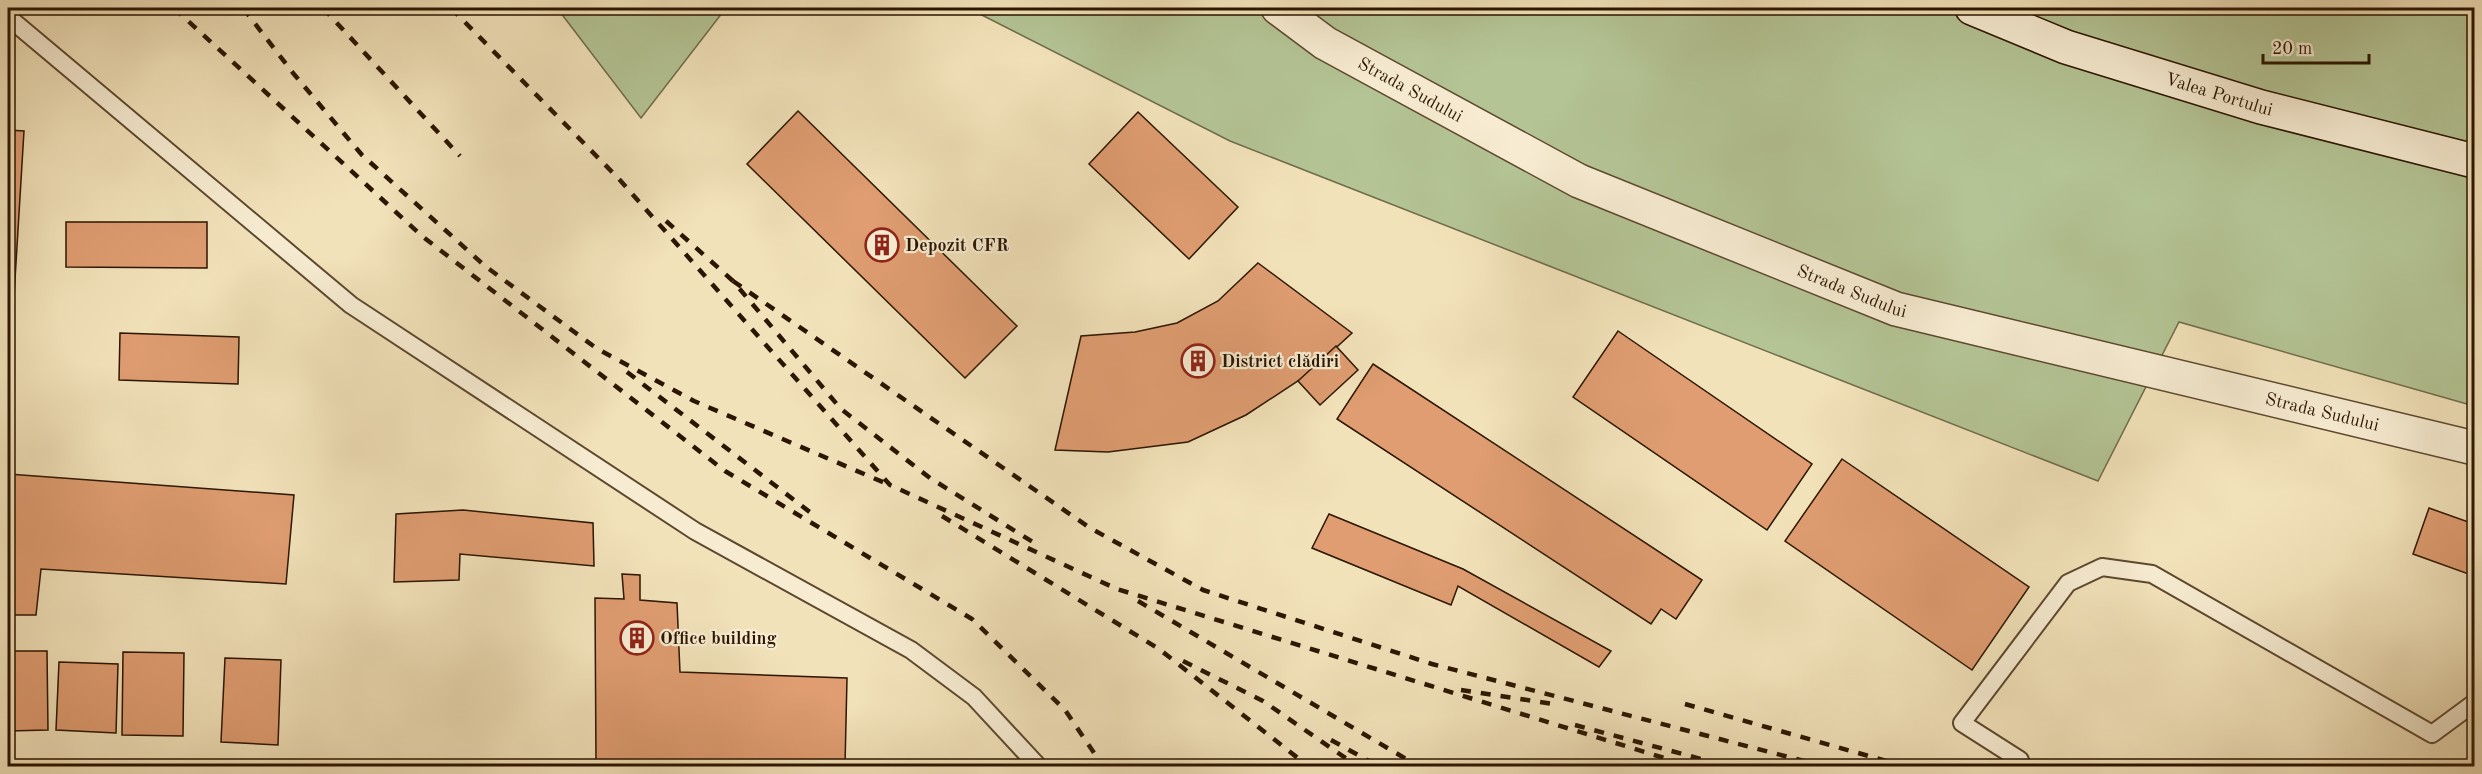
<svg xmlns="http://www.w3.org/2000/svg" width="2482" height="774" font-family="'Old Standard TT',serif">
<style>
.green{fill:#b4c495;stroke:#706c4a;stroke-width:1.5}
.building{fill:#df9d71;stroke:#2b1500;stroke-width:1.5}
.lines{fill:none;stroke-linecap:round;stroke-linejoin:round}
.lane-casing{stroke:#5d482e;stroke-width:20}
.street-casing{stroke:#5d482e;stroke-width:36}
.secondary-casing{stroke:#2b1500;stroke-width:36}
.lane{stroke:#f7ecd2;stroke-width:16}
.street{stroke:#f7ecd2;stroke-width:33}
.secondary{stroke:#f7ecd2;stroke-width:33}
.rail{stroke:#2b1500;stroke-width:4.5;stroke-dasharray:10 10;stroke-linecap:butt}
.labels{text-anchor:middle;stroke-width:4.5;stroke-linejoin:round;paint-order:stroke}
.street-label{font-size:18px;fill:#2b1500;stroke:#f7ecd2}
.poi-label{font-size:18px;font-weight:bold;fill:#2b1500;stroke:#f7ecd2;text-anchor:start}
</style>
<rect width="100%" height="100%" fill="#f2e2ba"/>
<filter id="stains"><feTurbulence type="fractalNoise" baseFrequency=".00333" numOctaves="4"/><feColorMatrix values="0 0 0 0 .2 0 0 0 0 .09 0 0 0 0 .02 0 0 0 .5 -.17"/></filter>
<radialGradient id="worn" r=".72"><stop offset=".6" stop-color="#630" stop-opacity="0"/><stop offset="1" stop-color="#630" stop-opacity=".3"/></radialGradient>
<g class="green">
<path d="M 557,8 L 726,8 L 641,118 Z"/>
<path d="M 968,8 L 2474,8 L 2474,406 L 2179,322 L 2098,481 L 1230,141 Z"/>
</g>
<g class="building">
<path d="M 798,111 L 1017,326 L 965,378 L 747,164 Z"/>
<path d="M 1138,112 L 1238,207 L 1189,259 L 1089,164 Z"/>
<path d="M 8,130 L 24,131 L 14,296 L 8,295 Z"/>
<path d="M 66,222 L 207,222 L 207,268 L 66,267 Z"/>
<path d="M 1258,263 L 1352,333 L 1304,377 L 1246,415 L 1188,442 L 1108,452 L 1055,450 L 1081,336 L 1135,332 L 1177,323 L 1218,301 Z"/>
<path d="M 1618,331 L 1812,464 L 1767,530 L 1573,397 Z"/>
<path d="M 120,333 L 239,337 L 238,384 L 119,380 Z"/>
<path d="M 1336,346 L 1358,370 L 1320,405 L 1298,381 Z"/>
<path d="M 1373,364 L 1702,580 L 1676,619 L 1661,609 L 1651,624 L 1337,419 Z"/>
<path d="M 1842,459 L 2029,587 L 1972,670 L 1785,541 Z"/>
<path d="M 8,474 L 294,495 L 286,584 L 41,569 L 36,615 L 8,615 Z"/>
<path d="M 2429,508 L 2474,524 L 2474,576 L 2413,554 Z"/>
<path d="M 463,510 L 593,523 L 594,566 L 460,554 L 459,580 L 394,582 L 396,514 Z"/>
<path d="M 1329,514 L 1463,569 L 1611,651 L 1599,667 L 1458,586 L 1451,605 L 1312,548 Z"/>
<path d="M 622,574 L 640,575 L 640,600 L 677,603 L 680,672 L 847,678 L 845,766 L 596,762 L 595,598 L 624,599 Z"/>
<path d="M 8,651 L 47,651 L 48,730 L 8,731 Z"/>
<path d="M 123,652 L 184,653 L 183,736 L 122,735 Z"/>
<path d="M 225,658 L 281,660 L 278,745 L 221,742 Z"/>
<path d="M 59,662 L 118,664 L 116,733 L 56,730 Z"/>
</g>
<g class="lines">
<defs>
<g id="lane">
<path d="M 8,17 L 351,305 L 695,531 L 911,650 L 974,697 L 1038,766"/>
<path d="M 2020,760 L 1962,723 L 2068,583 L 2102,567 L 2152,574 L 2432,734 L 2474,703"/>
</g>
<g id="street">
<path id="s1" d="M 1278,8 L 1325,43 L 1579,181 L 1896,309 L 2474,448"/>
</g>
<g id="secondary">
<path id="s2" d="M 1972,8 L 2066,47 L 2261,107 L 2474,161"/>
</g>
</defs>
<use href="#lane" class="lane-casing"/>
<use href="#street" class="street-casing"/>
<use href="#secondary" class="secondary-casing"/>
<use href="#lane" class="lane"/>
<use href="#street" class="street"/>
<use href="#secondary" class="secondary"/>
<g class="rail">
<path d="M 174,8 L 422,236 L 725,471 L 972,619 L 1065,710 L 1103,766"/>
<path d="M 243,8 L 293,73 L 362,155 L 485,266 L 596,348 L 694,401 L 885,483"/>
<path d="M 323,8 L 460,156"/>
<path d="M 451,8 L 619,179 L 890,485 L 1117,589 L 1690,766"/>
<path d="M 666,221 L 733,281 L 841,409 L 930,478 L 1036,544"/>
<path d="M 733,281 L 1090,528 L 1203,590 L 1432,664 L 1823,766"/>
<path d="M 627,372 L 815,516"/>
<path d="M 942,516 L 1159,649 L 1308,766"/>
<path d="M 1138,601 L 1418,766"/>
<path d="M 1183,661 L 1263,701 L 1357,766"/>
<path d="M 1461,690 L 1553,704"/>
<path d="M 1685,704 L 1904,766"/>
<path d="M 1575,725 L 1727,766"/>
<path d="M 1331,740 L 1378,766"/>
</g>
</g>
<defs>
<symbol id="building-ring" viewBox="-11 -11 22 22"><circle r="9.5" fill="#f7ecd2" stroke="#8f2418" stroke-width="1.5"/><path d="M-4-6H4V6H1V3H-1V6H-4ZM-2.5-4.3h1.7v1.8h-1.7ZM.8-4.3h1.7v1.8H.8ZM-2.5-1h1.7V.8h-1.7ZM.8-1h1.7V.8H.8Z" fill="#8f2418"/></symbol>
</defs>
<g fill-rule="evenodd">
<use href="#building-ring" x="863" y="226" width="38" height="38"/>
<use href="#building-ring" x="1179" y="342" width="38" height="38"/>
<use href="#building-ring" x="618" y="619" width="38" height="38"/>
</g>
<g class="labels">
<g class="street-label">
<text dy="6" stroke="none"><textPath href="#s1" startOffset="156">Strada Sudului</textPath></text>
<text dy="6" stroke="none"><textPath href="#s2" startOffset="262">Valea Portului</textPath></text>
<text dy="6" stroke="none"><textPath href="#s1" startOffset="642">Strada Sudului</textPath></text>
<text dy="6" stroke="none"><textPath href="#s1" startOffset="1128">Strada Sudului</textPath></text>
</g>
<g class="poi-label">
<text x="905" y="251">Depozit CFR</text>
<text x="1221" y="367">District clădiri</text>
<text x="660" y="644">Office building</text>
</g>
</g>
<rect width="2482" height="774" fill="none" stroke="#f2e2ba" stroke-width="30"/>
<rect x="9" y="9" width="2464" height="756" fill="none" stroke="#2b1500" stroke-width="3"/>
<rect x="15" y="15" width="2452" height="744" fill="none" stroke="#2b1500" stroke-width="1.5"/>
<path d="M2263 54v9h106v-9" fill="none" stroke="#2b1500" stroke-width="3"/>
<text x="2272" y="54" font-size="18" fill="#2b1500" stroke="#f7ecd2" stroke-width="4.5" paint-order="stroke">20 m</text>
<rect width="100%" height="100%" filter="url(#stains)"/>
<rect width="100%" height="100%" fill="url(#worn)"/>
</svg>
